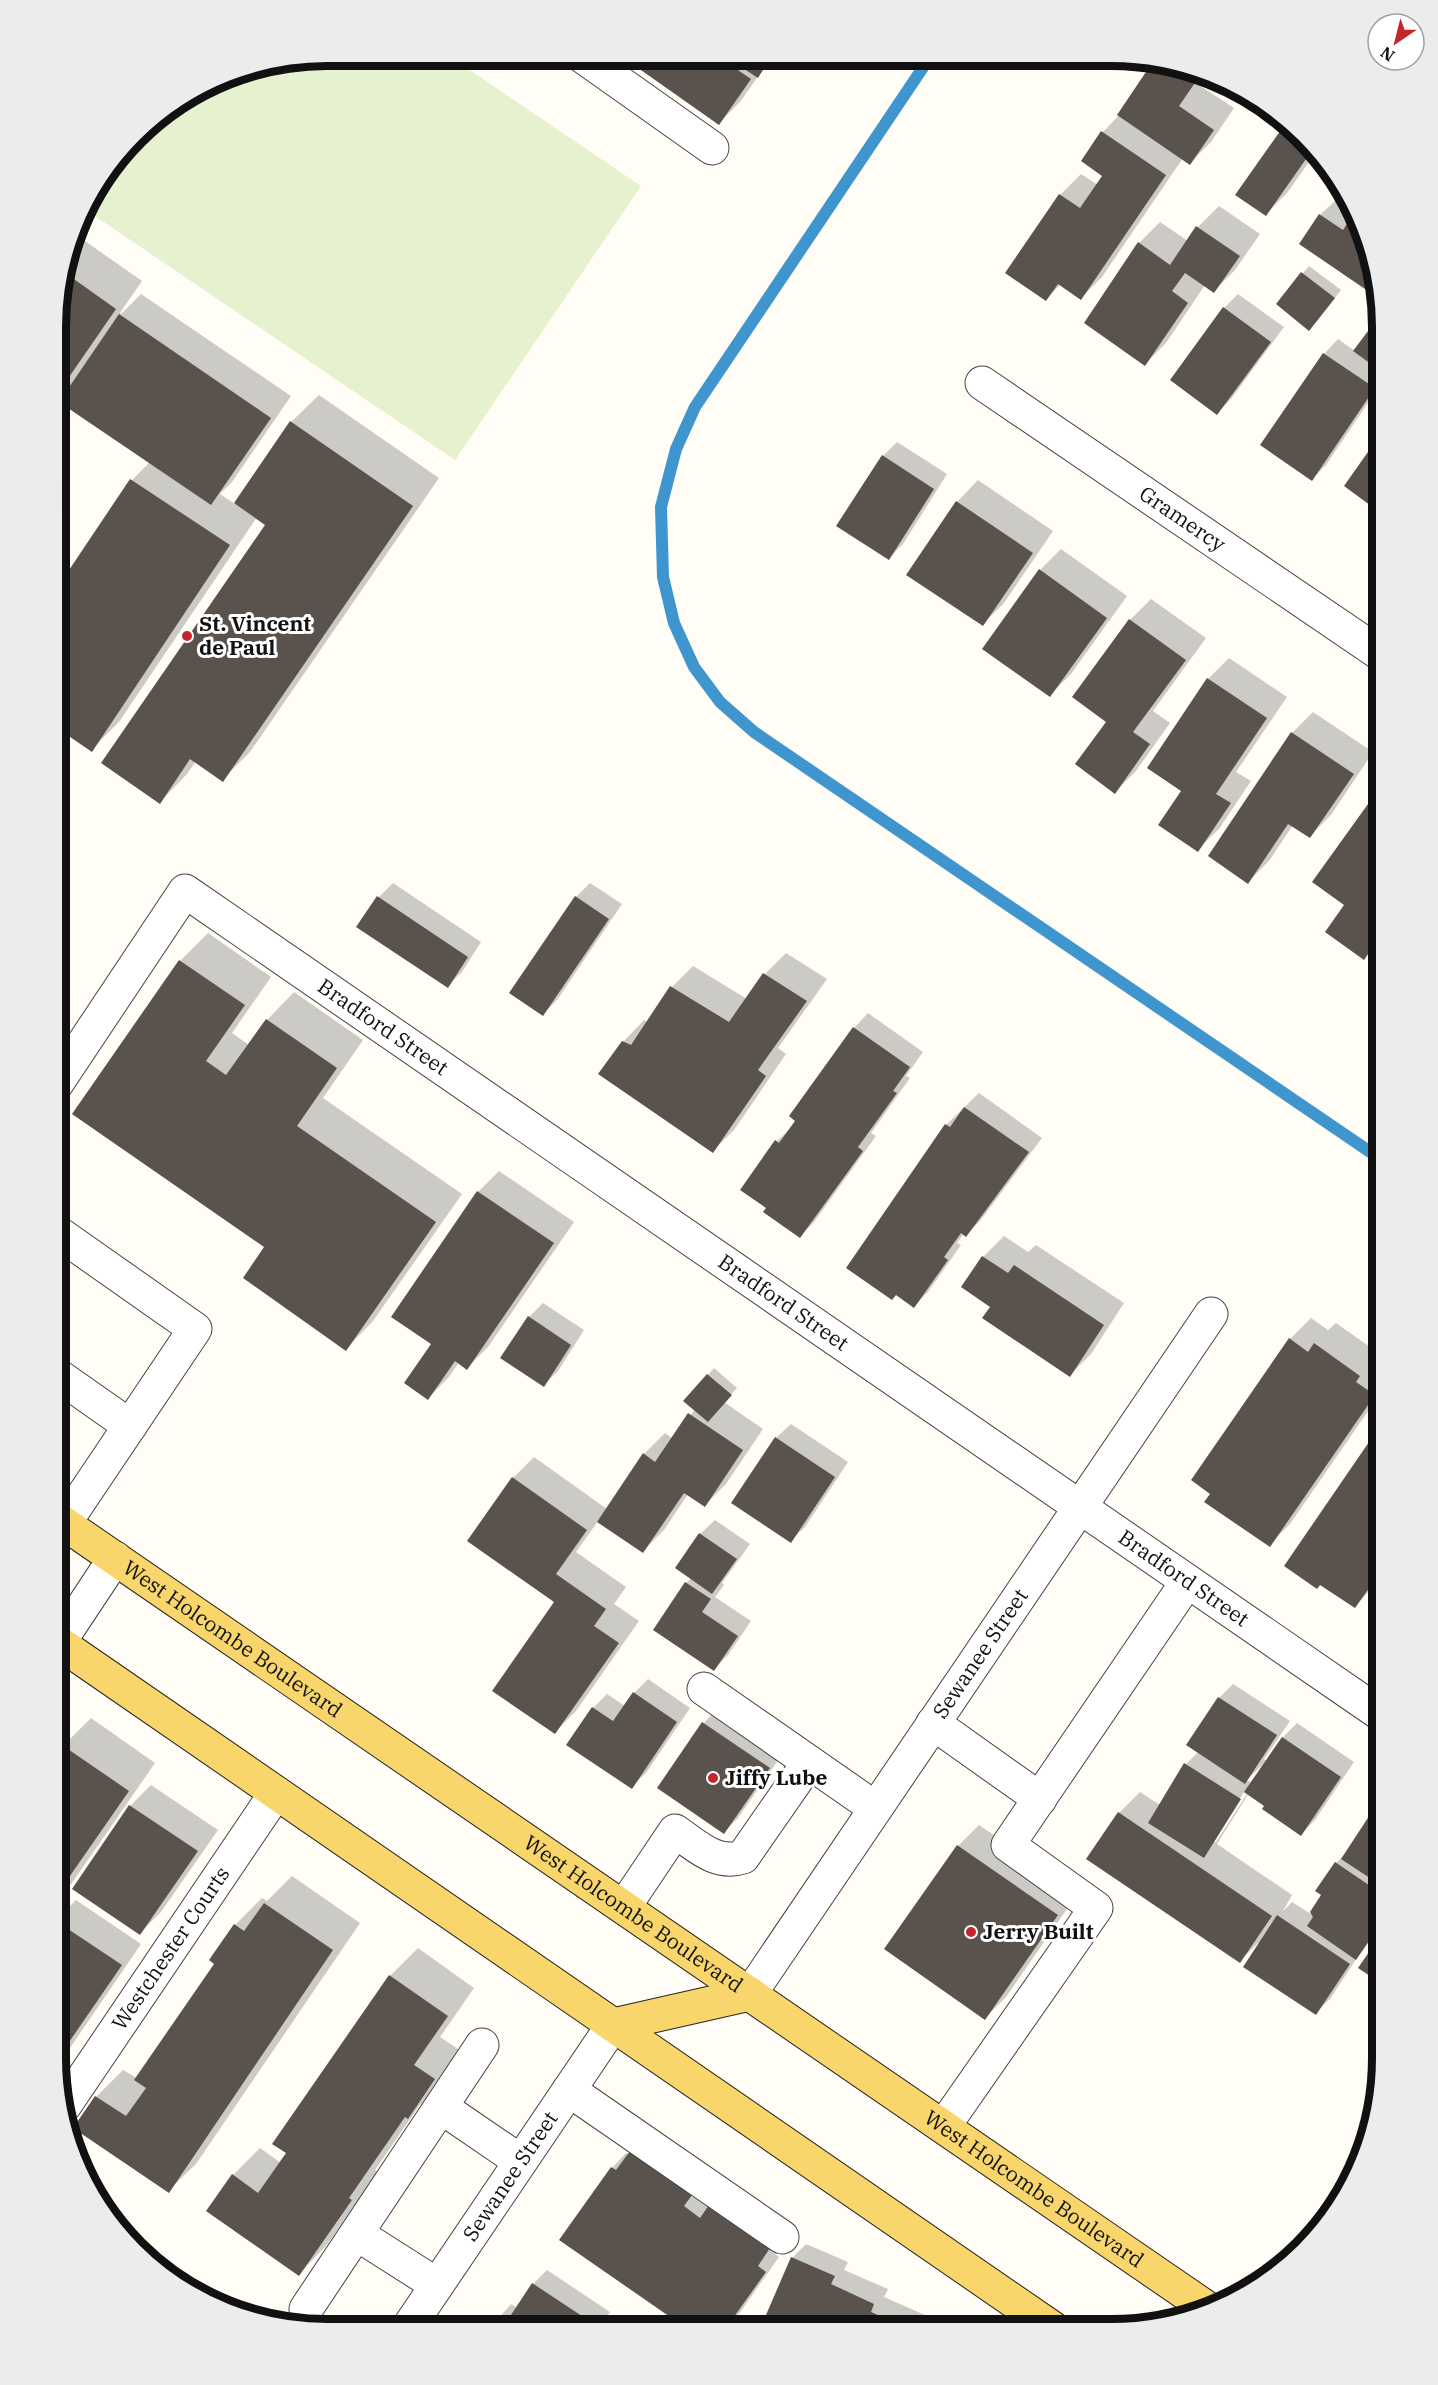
<svg xmlns="http://www.w3.org/2000/svg" width="1438" height="2385" font-family="'IBM Plex Serif',serif">
<style>
.pitch{fill:#e6f2cf}
.shadow{fill:#0003;fill-rule:evenodd}
.lines{fill:none;stroke-linecap:round;stroke-linejoin:round}
.stream{stroke:#3f96cf;stroke-width:12}
.building{fill:#5a524d}
.minor-casing{stroke:#444;stroke-width:35}
.major-casing{stroke:#222;stroke-width:35}
.minor{stroke:#fff;stroke-width:33}
.major{stroke:#f9d66b;stroke-width:33}
.poi-dot{fill:#c4262e;stroke:#fff;stroke-width:2}
.labels{text-anchor:middle;stroke-width:6;stroke-linejoin:round;paint-order:stroke}
.street-label{font-size:21px;fill:#111;stroke:#fff}
.poi-label{font-size:21px;font-weight:bold;fill:#111;stroke:#fff;text-anchor:start}
.rim{fill:none;stroke:#111;stroke-width:8}
</style>
<rect width="100%" height="100%" fill="#fffdf5"/>
<path class="pitch" d="M 327,56 L 449,56 L 641,186 L 455,460 L 83,208 L 148,123 L 224,76 Z"/>
<g class="shadow">
<path d="M 624,56 L 776,57 L 761,72 L 740,102 L 719,123 Z"/>
<path d="M 1156,60 L 1218,78 L 1212,84 L 1203,78 L 1199,85 L 1234,108 L 1211,142 L 1190,163 L 1183,158 L 1102,277 L 1081,298 L 1061,284 L 1046,299 L 1007,273 L 1060,195 L 1081,174 L 1098,185 L 1104,175 L 1083,161 L 1103,132 L 1119,115 Z"/>
<path d="M 1251,97 L 1276,112 L 1316,152 L 1287,193 L 1266,214 L 1285,127 L 1248,101 Z"/>
<path d="M 1335,201 L 1357,215 L 1362,224 L 1373,279 L 1365,287 L 1320,215 Z"/>
<path d="M 1219,206 L 1260,234 L 1235,270 L 1214,291 L 1205,285 L 1166,343 L 1145,364 L 1139,243 L 1160,222 L 1188,241 L 1198,227 Z"/>
<path d="M 75,234 L 142,281 L 120,313 L 121,314 L 141,294 L 291,396 L 232,482 L 220,494 L 235,504 L 291,422 L 319,395 L 439,478 L 250,752 L 222,780 L 196,761 L 187,774 L 160,802 L 267,525 L 257,517 L 119,722 L 91,750 L 57,591 L 132,480 L 150,462 L 59,400 L 58,402 L 58,292 Z"/>
<path d="M 1309,266 L 1341,290 L 1316,322 L 1278,303 Z"/>
<path d="M 1238,294 L 1284,327 L 1231,399 L 1217,413 L 1224,308 Z"/>
<path d="M 1380,317 L 1382,327 L 1382,382 L 1326,465 L 1312,479 L 1262,445 L 1324,354 L 1338,339 L 1355,351 Z"/>
<path d="M 1382,435 L 1382,512 L 1346,485 Z"/>
<path d="M 897,442 L 947,474 L 903,544 L 889,558 L 883,456 Z"/>
<path d="M 978,480 L 1053,531 L 1004,603 L 983,624 L 908,574 L 957,502 Z"/>
<path d="M 1061,549 L 1127,596 L 1071,674 L 1050,695 L 984,648 L 1040,570 Z"/>
<path d="M 1151,599 L 1206,638 L 1153,711 L 1170,723 L 1136,771 L 1115,792 L 1108,722 L 1130,620 Z"/>
<path d="M 1229,658 L 1287,697 L 1236,772 L 1251,781 L 1219,829 L 1197,850 L 1183,790 L 1208,679 Z"/>
<path d="M 1313,712 L 1373,752 L 1331,815 L 1310,836 L 1293,825 L 1269,861 L 1248,882 L 1292,733 Z"/>
<path d="M 1382,790 L 1382,939 L 1363,958 L 1346,904 L 1374,798 Z"/>
<path d="M 393,883 L 481,942 L 462,972 L 447,986 L 358,927 L 379,897 Z"/>
<path d="M 590,883 L 622,904 L 557,1000 L 543,1014 L 576,897 Z"/>
<path d="M 208,933 L 271,977 L 232,1033 L 249,1045 L 267,1020 L 294,992 L 363,1040 L 323,1098 L 462,1194 L 373,1321 L 346,1349 L 266,1247 L 74,1113 L 180,961 Z"/>
<path d="M 786,953 L 827,979 L 778,1048 L 786,1054 L 734,1130 L 713,1151 L 623,1042 L 644,1020 L 647,1022 L 672,987 L 693,966 L 747,999 L 765,974 Z"/>
<path d="M 868,1013 L 923,1052 L 906,1076 L 910,1078 L 871,1133 L 876,1136 L 814,1222 L 800,1236 L 768,1207 L 742,1190 L 777,1141 L 791,1128 L 797,1120 L 791,1116 L 854,1028 Z"/>
<path d="M 979,1093 L 1042,1138 L 980,1221 L 966,1235 L 964,1233 L 957,1243 L 961,1245 L 928,1292 L 914,1306 L 897,1293 L 848,1268 L 946,1125 Z"/>
<path d="M 499,1171 L 574,1222 L 488,1347 L 467,1368 L 459,1362 L 449,1377 L 428,1398 L 433,1344 L 478,1192 Z"/>
<path d="M 1004,1236 L 1028,1252 L 1036,1245 L 1124,1303 L 1091,1354 L 1070,1375 L 992,1306 L 983,1257 Z"/>
<path d="M 543,1303 L 584,1330 L 558,1371 L 544,1385 L 529,1317 Z"/>
<path d="M 1311,1318 L 1328,1330 L 1336,1323 L 1380,1354 L 1376,1360 L 1382,1365 L 1382,1391 L 1290,1524 L 1269,1545 L 1212,1493 L 1290,1339 Z"/>
<path d="M 714,1368 L 737,1388 L 724,1402 L 763,1429 L 726,1484 L 705,1505 L 688,1494 L 664,1530 L 643,1551 L 598,1521 L 576,1552 L 626,1587 L 614,1604 L 639,1621 L 576,1711 L 555,1732 L 556,1602 L 513,1478 L 534,1457 L 607,1509 L 644,1454 L 665,1433 L 673,1439 L 695,1409 L 708,1375 Z"/>
<path d="M 791,1424 L 848,1462 L 805,1527 L 790,1541 L 733,1502 L 776,1438 Z"/>
<path d="M 1382,1426 L 1382,1577 L 1355,1606 L 1321,1583 L 1286,1565 Z"/>
<path d="M 715,1520 L 750,1544 L 722,1583 L 724,1585 L 715,1597 L 751,1621 L 728,1655 L 714,1669 L 686,1583 L 691,1578 L 677,1568 L 700,1534 Z"/>
<path d="M 648,1679 L 690,1708 L 646,1773 L 631,1787 L 593,1708 L 607,1694 L 625,1706 L 634,1693 Z"/>
<path d="M 1233,1684 L 1290,1721 L 1264,1759 L 1267,1761 L 1283,1737 L 1297,1723 L 1354,1762 L 1315,1820 L 1301,1834 L 1249,1793 L 1217,1844 L 1292,1895 L 1283,1911 L 1292,1902 L 1311,1914 L 1323,1895 L 1336,1863 L 1347,1852 L 1382,1801 L 1382,1926 L 1360,1953 L 1330,1999 L 1315,2013 L 1259,1942 L 1240,1961 L 1119,1813 L 1140,1792 L 1160,1805 L 1186,1764 L 1198,1752 L 1219,1698 ZM 1263,1764 L 1252,1783 L 1247,1780 ZM 1244,1792 L 1247,1794 L 1216,1842 L 1213,1842 Z"/>
<path d="M 718,1708 L 783,1753 L 738,1818 L 724,1832 L 659,1787 L 704,1723 Z"/>
<path d="M 91,1718 L 155,1763 L 56,1906 L 56,1756 L 63,1746 Z"/>
<path d="M 151,1785 L 218,1830 L 161,1912 L 140,1933 L 130,1806 Z"/>
<path d="M 979,1825 L 1078,1893 L 1006,1997 L 985,2018 L 958,1846 Z"/>
<path d="M 292,1876 L 360,1923 L 196,2164 L 168,2191 L 96,2097 L 123,2070 L 137,2078 L 216,1963 L 235,1925 L 262,1898 L 267,1901 Z"/>
<path d="M 76,1900 L 141,1944 L 57,2067 L 56,2058 L 56,1920 Z"/>
<path d="M 418,1948 L 474,1988 L 440,2037 L 461,2051 L 435,2090 L 419,2106 L 375,2170 L 378,2172 L 326,2246 L 299,2274 L 233,2175 L 260,2148 L 281,2163 L 288,2153 L 275,2143 L 390,1976 Z"/>
<path d="M 626,2153 L 786,2230 L 771,2251 L 779,2257 L 729,2328 L 689,2328 L 562,2240 L 612,2168 Z"/>
<path d="M 806,2244 L 848,2262 L 844,2270 L 888,2289 L 884,2297 L 925,2315 L 920,2325 L 931,2329 L 761,2329 L 792,2258 Z"/>
<path d="M 547,2270 L 610,2312 L 599,2328 L 490,2328 L 511,2304 L 517,2308 L 533,2284 Z"/>
</g>
<g class="lines">
<path class="stream" d="M 930,57 L 695,407 L 676,449 L 661,507 L 663,577 L 674,623 L 694,667 L 720,702 L 754,732 L 1382,1160"/>
</g>
<g class="building">
<path d="M 621,56 L 719,57 L 751,79 L 719,125 Z"/>
<path d="M 726,57 L 771,57 L 758,78 Z"/>
<path d="M 1154,60 L 1218,78 L 1212,86 L 1199,77 L 1179,106 L 1214,130 L 1190,165 L 1117,115 Z"/>
<path d="M 1249,96 L 1276,112 L 1313,149 L 1266,216 L 1235,195 L 1283,127 L 1246,101 Z"/>
<path d="M 1101,131 L 1166,175 L 1081,300 L 1058,284 L 1046,301 L 1005,273 L 1059,194 L 1080,208 L 1102,176 L 1081,161 Z"/>
<path d="M 1319,214 L 1343,230 L 1350,219 L 1363,228 L 1373,278 L 1365,289 L 1299,244 Z"/>
<path d="M 1196,226 L 1240,256 L 1214,293 L 1185,273 L 1172,291 L 1188,303 L 1145,366 L 1084,323 L 1138,242 L 1170,265 Z"/>
<path d="M 64,272 L 116,309 L 58,393 L 58,292 Z"/>
<path d="M 1301,272 L 1335,298 L 1309,331 L 1276,304 Z"/>
<path d="M 1223,307 L 1271,342 L 1217,415 L 1170,380 Z"/>
<path d="M 119,314 L 271,418 L 211,505 L 59,402 Z"/>
<path d="M 1380,315 L 1382,327 L 1382,372 L 1353,351 Z"/>
<path d="M 1323,353 L 1375,388 L 1312,481 L 1260,445 Z"/>
<path d="M 290,421 L 413,506 L 223,782 L 190,759 L 160,804 L 101,763 L 265,525 L 234,503 Z"/>
<path d="M 1382,432 L 1382,514 L 1344,486 Z"/>
<path d="M 882,455 L 934,489 L 889,560 L 836,526 Z"/>
<path d="M 130,479 L 230,545 L 92,752 L 57,728 L 57,588 Z"/>
<path d="M 956,501 L 1033,553 L 983,626 L 906,575 Z"/>
<path d="M 1039,569 L 1107,618 L 1050,697 L 982,649 Z"/>
<path d="M 1129,619 L 1186,660 L 1133,732 L 1150,744 L 1115,794 L 1075,764 L 1106,722 L 1072,697 Z"/>
<path d="M 1207,678 L 1267,718 L 1216,794 L 1231,803 L 1198,852 L 1158,825 L 1181,791 L 1147,768 Z"/>
<path d="M 1291,732 L 1354,774 L 1310,838 L 1288,824 L 1248,884 L 1208,856 Z"/>
<path d="M 1373,797 L 1382,804 L 1382,934 L 1364,960 L 1325,932 L 1344,905 L 1312,882 Z"/>
<path d="M 377,896 L 468,957 L 448,988 L 356,927 Z"/>
<path d="M 575,896 L 609,919 L 543,1016 L 509,993 Z"/>
<path d="M 179,960 L 245,1005 L 206,1061 L 226,1075 L 266,1019 L 337,1068 L 297,1126 L 436,1222 L 346,1351 L 243,1278 L 264,1247 L 72,1114 Z"/>
<path d="M 763,973 L 807,1001 L 758,1070 L 766,1076 L 713,1153 L 598,1074 L 622,1041 L 631,1045 L 670,986 L 729,1022 Z"/>
<path d="M 853,1027 L 910,1067 L 893,1091 L 897,1093 L 858,1147 L 863,1151 L 800,1238 L 763,1212 L 766,1208 L 740,1190 L 775,1140 L 779,1143 L 795,1121 L 789,1116 Z"/>
<path d="M 964,1107 L 1029,1152 L 966,1237 L 961,1233 L 944,1257 L 948,1260 L 914,1308 L 896,1295 L 892,1300 L 846,1268 L 945,1124 L 950,1127 Z"/>
<path d="M 477,1191 L 554,1243 L 467,1370 L 455,1361 L 428,1400 L 404,1383 L 431,1344 L 391,1317 Z"/>
<path d="M 982,1256 L 1008,1273 L 1014,1265 L 1104,1325 L 1070,1377 L 982,1318 L 990,1307 L 961,1287 Z"/>
<path d="M 528,1316 L 571,1345 L 544,1387 L 500,1358 Z"/>
<path d="M 1289,1338 L 1308,1352 L 1314,1343 L 1360,1376 L 1356,1382 L 1375,1395 L 1270,1547 L 1204,1502 L 1210,1494 L 1191,1480 Z"/>
<path d="M 707,1374 L 732,1395 L 708,1422 L 683,1401 Z"/>
<path d="M 688,1413 L 743,1450 L 705,1507 L 684,1493 L 643,1553 L 597,1522 L 643,1453 L 655,1462 Z"/>
<path d="M 1382,1423 L 1382,1570 L 1355,1608 L 1320,1585 L 1317,1589 L 1284,1566 Z"/>
<path d="M 775,1437 L 835,1477 L 791,1543 L 731,1503 Z"/>
<path d="M 512,1477 L 587,1530 L 556,1574 L 606,1609 L 594,1626 L 619,1643 L 555,1734 L 492,1691 L 554,1602 L 467,1541 Z"/>
<path d="M 699,1533 L 737,1559 L 712,1594 L 675,1568 Z"/>
<path d="M 685,1582 L 711,1599 L 702,1612 L 738,1636 L 714,1671 L 653,1630 Z"/>
<path d="M 633,1692 L 677,1722 L 632,1789 L 566,1745 L 592,1707 L 613,1721 Z"/>
<path d="M 1218,1697 L 1277,1735 L 1245,1784 L 1186,1745 Z"/>
<path d="M 702,1722 L 770,1768 L 724,1834 L 657,1788 Z"/>
<path d="M 1282,1737 L 1341,1777 L 1301,1836 L 1262,1809 L 1264,1806 L 1244,1792 Z"/>
<path d="M 62,1745 L 129,1791 L 56,1896 L 56,1754 Z"/>
<path d="M 1184,1763 L 1241,1799 L 1204,1858 L 1148,1823 Z"/>
<path d="M 1377,1804 L 1382,1807 L 1382,1886 L 1341,1859 Z"/>
<path d="M 129,1805 L 198,1851 L 140,1935 L 72,1889 Z"/>
<path d="M 1118,1812 L 1272,1916 L 1240,1963 L 1086,1859 Z"/>
<path d="M 957,1845 L 1058,1915 L 985,2020 L 884,1949 Z"/>
<path d="M 1335,1862 L 1382,1894 L 1382,1922 L 1356,1960 L 1307,1926 L 1313,1917 L 1310,1912 L 1321,1895 L 1315,1891 Z"/>
<path d="M 264,1903 L 333,1950 L 169,2193 L 73,2128 L 95,2096 L 126,2116 L 146,2088 L 134,2080 L 214,1964 L 209,1960 L 234,1924 L 244,1931 Z"/>
<path d="M 1277,1915 L 1350,1964 L 1316,2015 L 1243,1967 Z"/>
<path d="M 56,1921 L 122,1965 L 56,2061 Z"/>
<path d="M 1382,1933 L 1382,1984 L 1358,1968 Z"/>
<path d="M 389,1975 L 448,2016 L 414,2065 L 435,2079 L 408,2119 L 405,2117 L 349,2198 L 352,2200 L 299,2276 L 206,2211 L 232,2174 L 258,2193 L 286,2153 L 272,2144 Z"/>
<path d="M 633,2147 L 695,2191 L 684,2206 L 700,2218 L 711,2202 L 772,2245 L 758,2266 L 766,2272 L 726,2328 L 686,2328 L 559,2240 L 611,2167 L 616,2170 Z"/>
<path d="M 791,2257 L 835,2276 L 831,2284 L 874,2304 L 871,2312 L 910,2329 L 760,2329 Z"/>
<path d="M 532,2283 L 597,2326 L 596,2328 L 488,2328 L 495,2317 L 505,2324 Z"/>
</g>
<g class="lines">
<defs>
<g id="minor">
<path d="M 582,56 L 712,148"/>
<path id="s1" d="M 982,383 L 1382,655"/>
<path id="s2" d="M 57,1083 L 185,891 L 1382,1715"/>
<path d="M 57,1232 L 195,1329 L 64,1524"/>
<path d="M 56,1374 L 130,1426"/>
<path d="M 56,1647 L 115,1558"/>
<path d="M 704,1689 L 875,1808"/>
<path d="M 933,1723 L 1040,1799"/>
<path d="M 624,1907 L 675,1831 C 696,1845 716,1866 743,1857 L 809,1762"/>
<path id="s3" d="M 750,1994 L 1211,1314"/>
<path d="M 569,2090 L 782,2237"/>
<path id="s4" d="M 65,2105 L 276,1793"/>
<path d="M 441,2107 L 520,2161"/>
<path d="M 944,2126 L 1096,1908 L 1008,1845 L 1187,1582"/>
<path d="M 357,2234 L 437,2285"/>
<path d="M 306,2309 L 482,2045"/>
<path id="s5" d="M 408,2328 L 613,2025"/>
</g>
<g id="major">
<path id="s6" d="M 56,1518 L 1210,2310"/>
<path d="M 56,1641 L 1054,2329"/>
<path d="M 613,2025 L 750,1994"/>
</g>
</defs>
<use href="#minor" class="minor-casing"/>
<use href="#major" class="major-casing"/>
<use href="#minor" class="minor"/>
<use href="#major" class="major"/>
</g>
<g class="poi-dot">
<circle cx="187" cy="636" r="6"/>
<circle cx="713" cy="1778" r="6"/>
<circle cx="971" cy="1932" r="6"/>
</g>
<g class="labels">
<g class="street-label">
<text dy="7" stroke="none"><textPath href="#s1" startOffset="242">Gramercy</textPath></text>
<text dy="7" stroke="none"><textPath href="#s2" startOffset="471">Bradford Street</textPath></text>
<text dy="7" stroke="none"><textPath href="#s2" startOffset="957">Bradford Street</textPath></text>
<text dy="7" stroke="none"><textPath href="#s2" startOffset="1443">Bradford Street</textPath></text>
<text dy="7" stroke="none"><textPath href="#s6" startOffset="214">West Holcombe Boulevard</textPath></text>
<text dy="7" stroke="none"><textPath href="#s3" startOffset="411">Sewanee Street</textPath></text>
<text dy="7" stroke="none"><textPath href="#s6" startOffset="700">West Holcombe Boulevard</textPath></text>
<text dy="7" stroke="none"><textPath href="#s4" startOffset="189">Westchester Courts</textPath></text>
<text dy="7" stroke="none"><textPath href="#s5" startOffset="183">Sewanee Street</textPath></text>
<text dy="7" stroke="none"><textPath href="#s6" startOffset="1186">West Holcombe Boulevard</textPath></text>
</g>
<g class="poi-label">
<text x="199" y="631">St. Vincent<tspan x="199" dy="24">de Paul</tspan></text>
<text x="725" y="1785">Jiffy Lube</text>
<text x="983" y="1939">Jerry Built</text>
</g>
</g>
<path d="M0 0H1438V2385H0ZM327 66H1111A261 261 0 0 1 1372 327V2058A261 261 0 0 1 1111 2319H327A261 261 0 0 1 66 2058V327A261 261 0 0 1 327 66Z" fill="#ececec" fill-rule="evenodd"/>
<path class="rim" d="M327 66H1111A261 261 0 0 1 1372 327V2058A261 261 0 0 1 1111 2319H327A261 261 0 0 1 66 2058V327A261 261 0 0 1 327 66Z"/>
<g transform="translate(1396 42) rotate(215)"><circle r="28" fill="#ffffff" stroke="#a0a0a0" stroke-width="1.5"/>
<path d="M0-4.5L10 22L0 15L-10 22Z" fill="#c4262e"/>
<text y="-9" font-size="16" font-weight="bold" text-anchor="middle" fill="#111111">N</text>
</g>
</svg>
